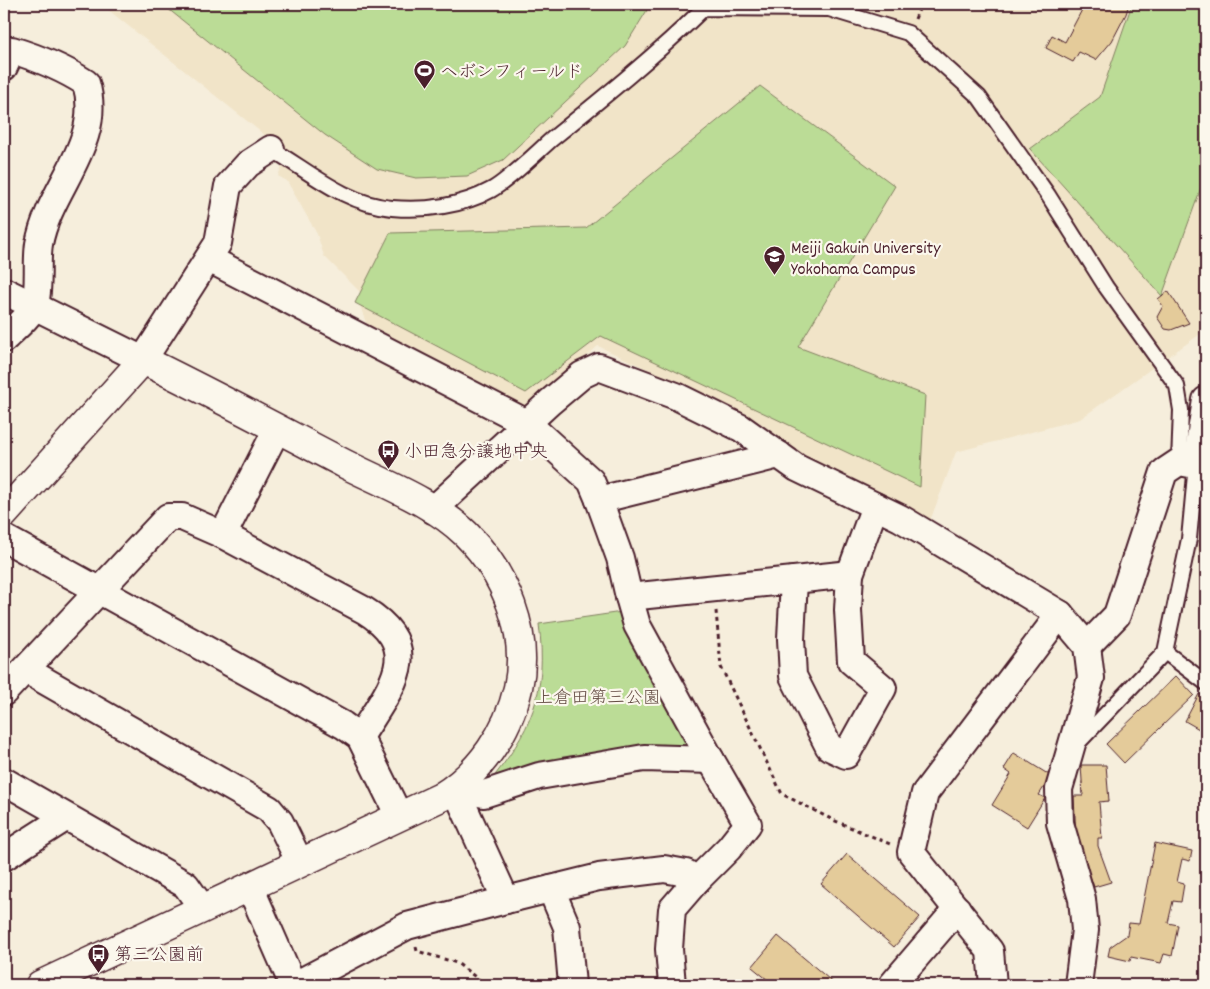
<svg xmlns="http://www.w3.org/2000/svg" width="1210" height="989" font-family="Dekko,'Klee One',sans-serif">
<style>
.built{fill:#f1e4c8}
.green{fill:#bbdc96;stroke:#827e60}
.building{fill:#e4cb9a;stroke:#4a1f2b}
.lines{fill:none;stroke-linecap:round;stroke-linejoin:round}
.service-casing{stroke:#4a1f2b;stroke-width:18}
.minor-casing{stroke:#4a1f2b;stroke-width:30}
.tertiary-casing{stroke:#4a1f2b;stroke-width:31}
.path{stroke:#4a1f2b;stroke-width:3;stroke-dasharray:4 4;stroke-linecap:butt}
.service{stroke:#fbf7ec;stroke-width:14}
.minor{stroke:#fbf7ec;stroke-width:26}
.tertiary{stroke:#fbf7ec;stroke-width:28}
.labels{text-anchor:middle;stroke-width:4.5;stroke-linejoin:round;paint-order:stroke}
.poi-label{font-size:18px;fill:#4a1f2b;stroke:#fbf7ec;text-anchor:start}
.park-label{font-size:18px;fill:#664e46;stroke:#fbf7ec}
</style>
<rect width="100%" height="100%" fill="#f6eedc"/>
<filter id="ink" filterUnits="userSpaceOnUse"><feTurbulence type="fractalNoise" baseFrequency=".02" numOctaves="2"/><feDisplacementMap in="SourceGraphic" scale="10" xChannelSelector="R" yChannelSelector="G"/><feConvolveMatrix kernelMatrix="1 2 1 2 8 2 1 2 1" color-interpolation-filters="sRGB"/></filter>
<g filter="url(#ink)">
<g class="built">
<path d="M 101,4 L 1206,4 L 1206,330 L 1080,419 L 956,452 L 930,521 L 805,461 L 737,411 L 598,346 L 528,408 L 519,409 L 370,334 L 359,303 L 365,297 L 324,256 L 317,234 L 287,181 L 278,176 L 287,153 Z"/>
<path d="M 1202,482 L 1206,483 L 1206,553 L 1197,550 L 1203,521 Z"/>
</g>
<g class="green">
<path d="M 162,4 L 649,4 L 646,12 L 625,46 L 503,160 L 467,176 L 416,178 L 377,169 L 325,135 Z"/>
<path d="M 1132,4 L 1206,4 L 1206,174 L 1162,296 L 1030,149 L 1100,97 Z"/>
<path d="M 760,86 L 895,186 L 798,347 L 925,395 L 920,487 L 601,336 L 526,393 L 355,303 L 390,233 L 586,228 Z"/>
<path d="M 622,612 L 691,742 L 687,754 L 488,784 C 531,731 548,694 539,624 Z"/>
</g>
<g class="building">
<path d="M 1085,4 L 1129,4 L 1126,14 L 1112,41 L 1096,60 L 1079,52 L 1073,62 L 1046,48 L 1052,35 L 1065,42 Z"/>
<path d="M 1168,291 L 1189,323 L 1171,330 L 1165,329 L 1157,317 L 1163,306 L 1158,299 Z"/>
<path d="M 1206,519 L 1206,548 L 1200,546 Z"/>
<path d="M 1176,676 L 1194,695 L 1124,763 L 1106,744 Z"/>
<path d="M 1199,694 L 1206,698 L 1206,733 L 1185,721 Z"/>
<path d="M 1014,753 L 1051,776 L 1039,795 L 1045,798 L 1027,827 L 992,805 L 1011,774 L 1004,769 Z"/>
<path d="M 1081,765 L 1106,765 L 1109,801 L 1099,802 L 1102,838 L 1098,838 L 1098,846 L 1111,882 L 1094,887 L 1076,838 L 1074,796 L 1083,796 Z"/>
<path d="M 1155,843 L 1192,851 L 1190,861 L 1182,859 L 1177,882 L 1184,884 L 1181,902 L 1173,901 L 1168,923 L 1178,925 L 1172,956 L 1164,954 L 1161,963 L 1131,957 L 1130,961 L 1108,956 L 1110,947 L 1127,935 L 1129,923 L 1139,924 Z"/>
<path d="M 847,854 L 920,917 L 894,947 L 821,884 Z"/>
<path d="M 778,936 L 836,985 L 774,985 L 752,967 Z"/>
</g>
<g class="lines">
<defs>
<g id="service">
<path d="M 271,149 C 309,171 345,204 392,208 C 425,211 462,206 491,190 C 508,181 536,153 552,139 C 604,97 656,55 704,8 L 829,9 L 908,33 L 979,97 L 1048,195 L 1106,287 L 1177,386 L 1181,410 L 1179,462"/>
<path d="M 1165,652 L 1206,683"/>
<path d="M 1076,745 L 1165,652 L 1189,539 L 1196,464"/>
</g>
<g id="minor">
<path d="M 4,67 L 12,50 C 38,58 63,68 86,83 C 104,143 49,188 39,244 C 36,264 40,286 35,305 C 32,314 11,332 4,339"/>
<path d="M 209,259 L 527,423 L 591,481 L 599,500"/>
<path d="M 4,291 L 143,360 L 218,243 L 228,186 L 248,164 L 271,149"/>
<path d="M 779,455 L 599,500 L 620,558 L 629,597 L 794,580 L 791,639 L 793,676 L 829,747 L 846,755 L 883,688 L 851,661 L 848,610 L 850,574 L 875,506"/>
<path d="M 1196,464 L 1206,400"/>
<path d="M 433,510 L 550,402 L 582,375 L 599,367 L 676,396 L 741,428 L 797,468 L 900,518 L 1060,614 L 1087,646 L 1091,678 L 1059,789 L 1060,823 L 1082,899 L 1085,930 L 1078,985"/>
<path d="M 223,535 L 277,429"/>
<path d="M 4,538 L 343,725 L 360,737 L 399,816"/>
<path d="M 794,580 L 850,574"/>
<path d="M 1087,646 L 1117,615 L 1164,472 L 1179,462 L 1206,467"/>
<path d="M 26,670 L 269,809 L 280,822 L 300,863"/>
<path d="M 4,692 L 168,517 L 182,517 L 223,535 L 364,610 C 428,649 389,689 360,737"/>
<path d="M 4,781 L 186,885 L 202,908"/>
<path d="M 455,788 L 484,794 L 539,776 L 644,758 L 711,760"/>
<path d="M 455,788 L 506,900"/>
<path d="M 4,857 L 65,818"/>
<path d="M 250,887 L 293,985"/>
<path d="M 551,889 L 567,927 L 572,985"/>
<path d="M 295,985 L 407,926 L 506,900 L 599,877 L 664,869 L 686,873 L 697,880 L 729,848 L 748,824 L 711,760 L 637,625 L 629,597"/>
<path d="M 672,985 L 669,949 L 672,909 L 697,880"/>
<path d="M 892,985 L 957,909"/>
<path d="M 993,985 L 990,951 L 911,852 L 925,793 L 1060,614"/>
</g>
<path id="tertiary" d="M 4,514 L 143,360 C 211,393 278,429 345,464 C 385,484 433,502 466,534 C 505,573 530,633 518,688 C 508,732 480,773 441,797 L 40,985"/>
</defs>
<use href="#service" class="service-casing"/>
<use href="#minor" class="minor-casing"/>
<use href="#tertiary" class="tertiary-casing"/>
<g class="path">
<path d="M 915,19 L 921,4"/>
<path d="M 716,611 L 721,667 L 782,794 L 833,820 L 890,844"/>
<path d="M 416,947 L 417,951 L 457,963 L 486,985"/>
</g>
<use href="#service" class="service"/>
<use href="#minor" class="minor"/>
<use href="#tertiary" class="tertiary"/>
</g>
</g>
<defs>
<symbol id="stadium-pin" viewBox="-11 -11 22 30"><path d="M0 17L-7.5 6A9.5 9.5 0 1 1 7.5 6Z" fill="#4a1f2b" stroke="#fbf7ec"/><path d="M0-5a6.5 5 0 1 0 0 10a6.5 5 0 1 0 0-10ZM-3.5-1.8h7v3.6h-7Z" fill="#fff"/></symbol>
<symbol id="university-pin" viewBox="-11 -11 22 30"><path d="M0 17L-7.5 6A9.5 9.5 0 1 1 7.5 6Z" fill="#4a1f2b" stroke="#fbf7ec"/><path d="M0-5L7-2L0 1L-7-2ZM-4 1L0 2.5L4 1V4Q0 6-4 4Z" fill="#fff"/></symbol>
<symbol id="bus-pin" viewBox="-11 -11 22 30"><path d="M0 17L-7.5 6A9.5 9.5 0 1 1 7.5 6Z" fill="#4a1f2b" stroke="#fbf7ec"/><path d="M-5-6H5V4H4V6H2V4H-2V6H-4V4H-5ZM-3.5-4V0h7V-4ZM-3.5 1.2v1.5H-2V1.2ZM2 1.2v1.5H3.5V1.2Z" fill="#fff"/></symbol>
</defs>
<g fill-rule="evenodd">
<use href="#stadium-pin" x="412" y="58" width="25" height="34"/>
<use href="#university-pin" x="762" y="244" width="25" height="34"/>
<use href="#bus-pin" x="376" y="438" width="25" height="34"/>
<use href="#bus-pin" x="86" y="942" width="25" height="34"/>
</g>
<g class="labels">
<g class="poi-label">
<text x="440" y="77">ヘボンフィールド</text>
<text x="791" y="253">Meiji Gakuin University<tspan x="791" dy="21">Yokohama Campus</tspan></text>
<text x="404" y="457">小田急分譲地中央</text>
<text x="114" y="960">第三公園前</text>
</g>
<g class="park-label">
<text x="598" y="703">上倉田第三公園</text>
</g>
</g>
<rect width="1210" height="989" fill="none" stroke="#fbf7ec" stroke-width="20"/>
<rect x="10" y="10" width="1190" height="969" fill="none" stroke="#4a1f2b" stroke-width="2" filter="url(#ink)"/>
</svg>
